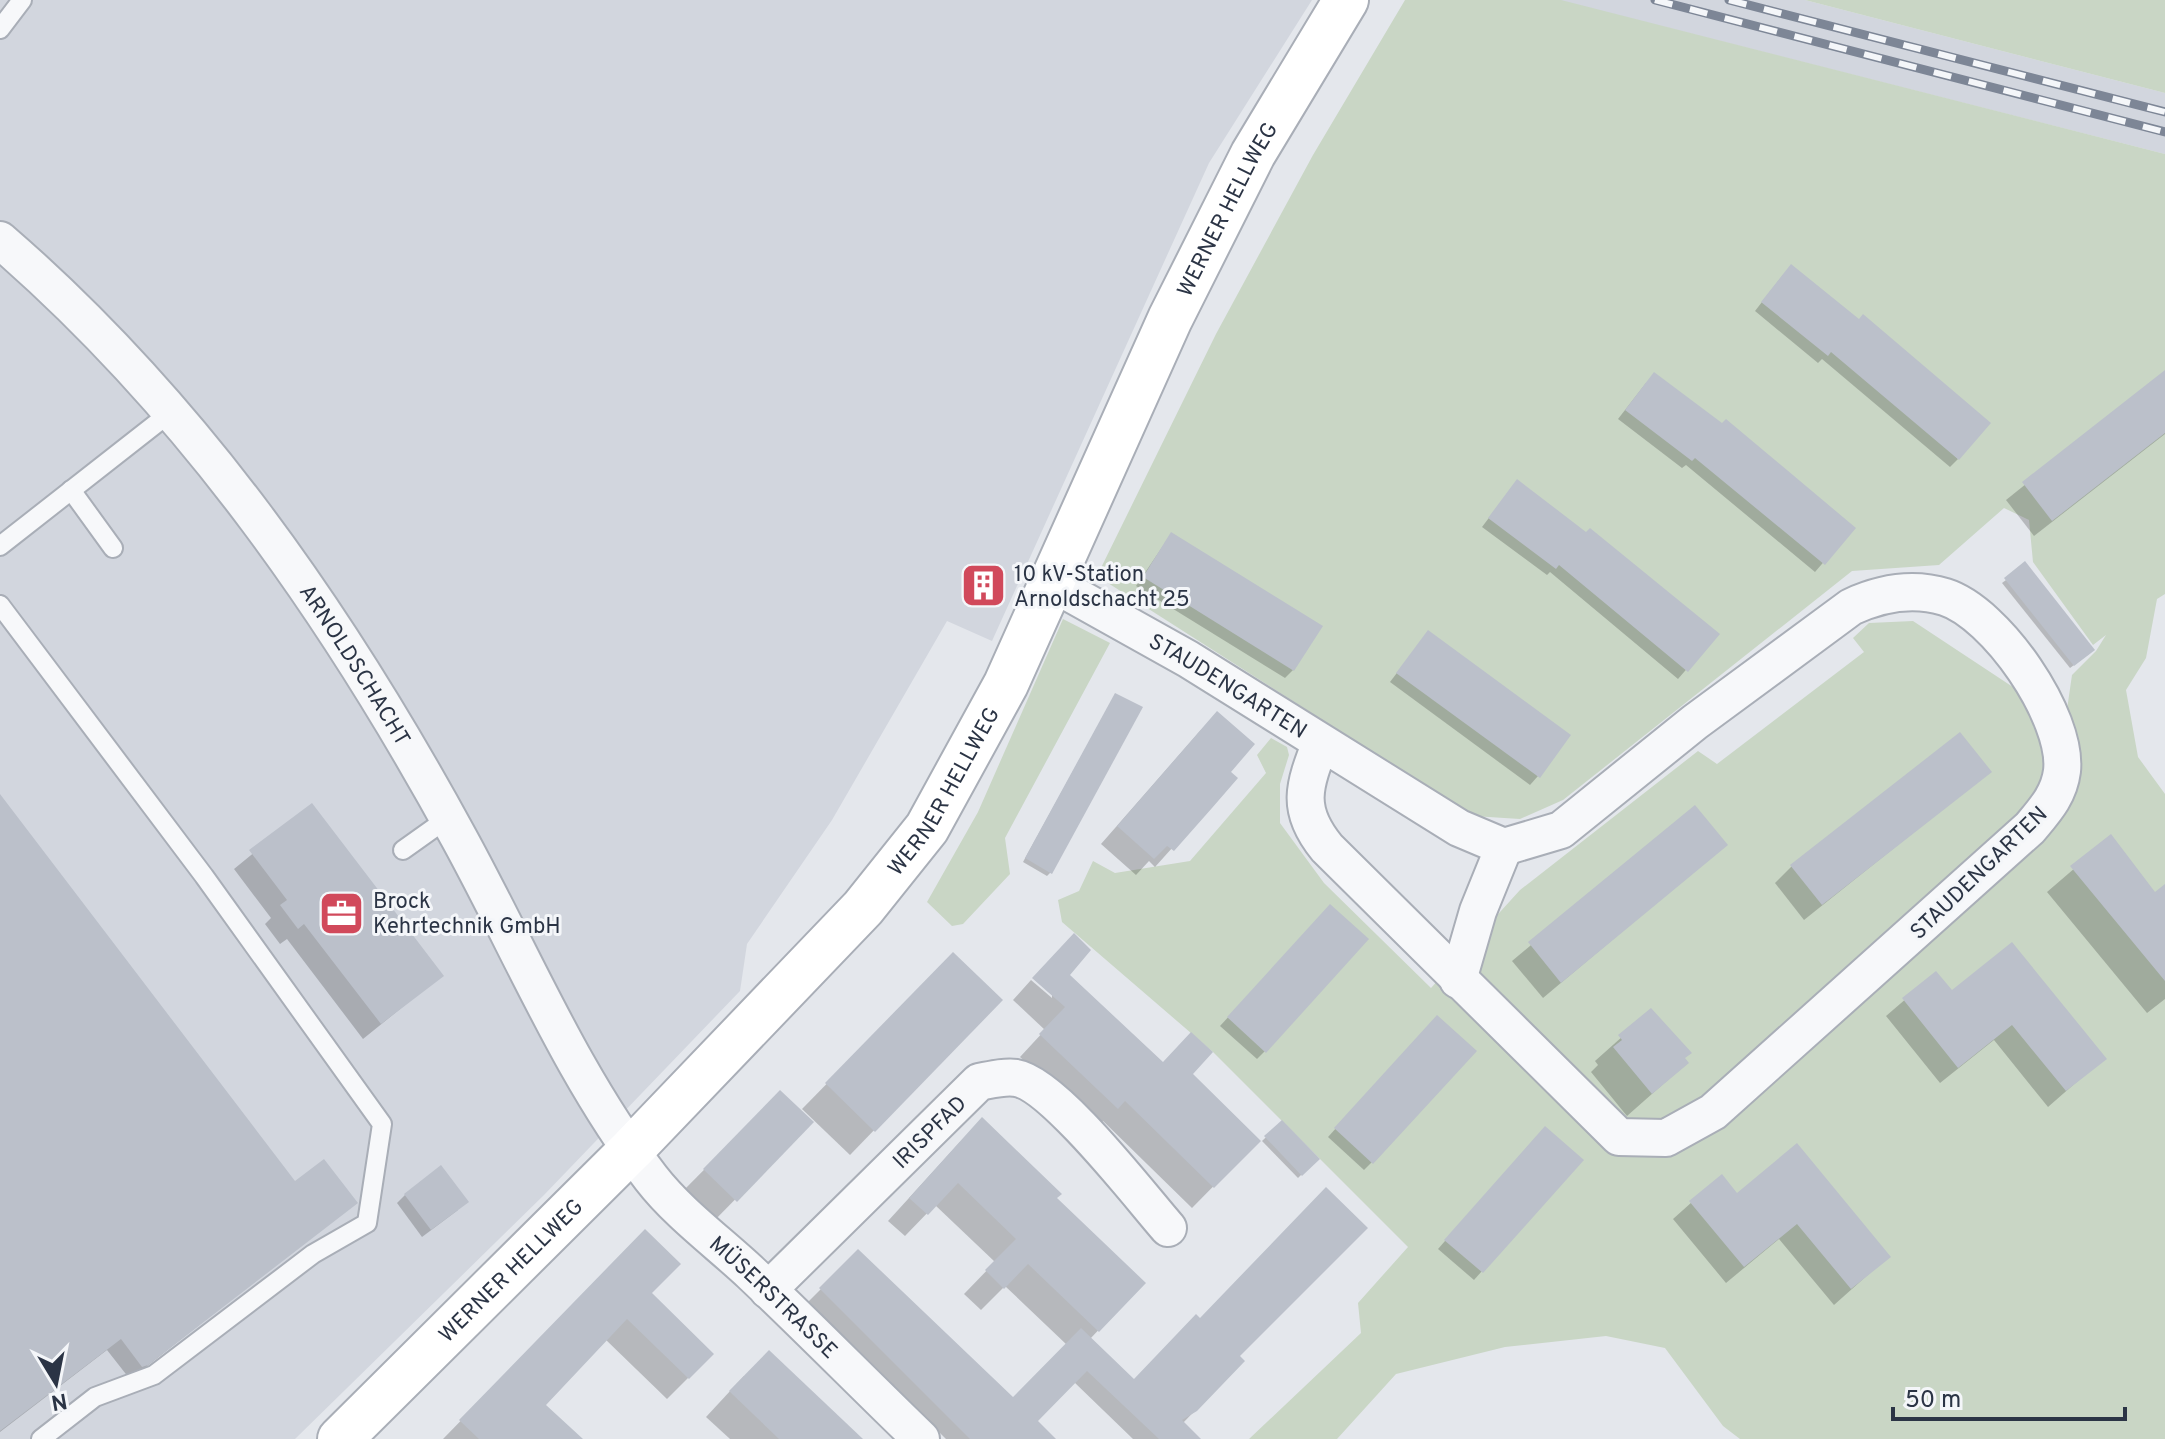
<svg xmlns="http://www.w3.org/2000/svg" width="2165" height="1439" font-family="Overpass,sans-serif">
<style>
.built{fill:#d2d6de}
.green{fill:#c9d6c5}
.shadow{fill:#0003}
.building{fill:#bbc0ca}
.lines{fill:none;stroke-linecap:round;stroke-linejoin:round}
.service-casing{stroke:#a9aeb7;stroke-width:22}
.minor-casing{stroke:#a9aeb7;stroke-width:40}
.secondary-casing{stroke:#a9aeb7;stroke-width:48}
.service{stroke:#f7f8fa;stroke-width:18}
.minor{stroke:#f7f8fa;stroke-width:36}
.secondary{stroke:#fff;stroke-width:44}
.rail-casing{stroke:#7d8696;stroke-width:9}
.rail{stroke:#f4f6f9;stroke-width:6;stroke-dasharray:18;stroke-linecap:butt}
.labels{text-anchor:middle;stroke-width:6;stroke-linejoin:round;paint-order:stroke}
.street-label{font-size:22px;fill:#2b3445;stroke:#f4f6f9}
.poi-label{font-size:22px;fill:#2b3445;stroke:#f4f6f9;text-anchor:start}
</style>
<rect width="100%" height="100%" fill="#e4e7ec"/>
<g class="built">
<path d="M 0,0 L 1312,0 L 1209,163 L 992,641 L 947,621 L 832,820 L 747,944 L 740,991 L 544,1195 L 295,1439 L 0,1439 Z"/>
<path d="M 1558,0 L 1805,0 L 2165,93 L 2165,154 Z"/>
</g>
<g class="green">
<path d="M 1405,0 L 1561,0 L 2165,154 L 2165,594 L 2157,599 L 2146,658 L 2126,690 L 2138,757 L 2165,794 L 2165,1439 L 1740,1439 L 1723,1426 L 1665,1348 L 1606,1336 L 1505,1347 L 1396,1374 L 1337,1439 L 1249,1439 L 1361,1333 L 1358,1303 L 1408,1247 L 1213,1052 L 1062,922 L 1058,900 L 1079,891 L 1093,861 L 1115,873 L 1190,861 L 1266,773 L 1257,755 L 1271,738 L 1287,747 L 1289,755 L 1280,784 L 1280,823 L 1324,883 L 1431,988 L 1520,890 L 1698,751 L 1717,764 L 1864,652 L 1853,638 L 1869,623 L 1913,621 L 2025,695 L 2064,730 L 2072,675 L 2096,651 L 2106,635 L 2093,645 L 2033,562 L 2029,520 L 2004,508 L 1939,565 L 1852,571 L 1563,800 L 1520,819 L 1473,816 L 1097,576 L 1216,334 L 1313,155 Z"/>
<path d="M 1805,0 L 2165,0 L 2165,93 Z"/>
<path d="M 1063,619 L 1110,643 L 1005,838 L 1010,874 L 963,924 L 952,926 L 927,902 L 978,812 Z"/>
</g>
<g class="shadow">
<path d="M 1783,275 L 1958,459 L 1950,467 L 1822,359 L 1818,363 L 1755,311 Z"/>
<path d="M 2165,372 L 2165,434 L 2034,536 L 2006,500 Z"/>
<path d="M 1646,383 L 1853,528 L 1815,572 L 1686,465 L 1682,468 L 1618,419 Z"/>
<path d="M 1510,490 L 1717,634 L 1678,679 L 1550,572 L 1547,575 L 1482,527 Z"/>
<path d="M 1171,534 L 1293,670 L 1285,678 L 1136,586 Z"/>
<path d="M 2006,580 L 2089,654 L 2070,668 L 2002,583 Z"/>
<path d="M 1428,632 L 1538,776 L 1530,785 L 1390,682 Z"/>
<path d="M 1115,695 L 1051,872 L 1047,876 L 1023,862 Z"/>
<path d="M 1201,730 L 1235,778 L 1155,867 L 1149,861 L 1136,875 L 1101,844 Z"/>
<path d="M 1989,772 L 1804,920 L 1775,883 L 1792,866 Z"/>
<path d="M 0,797 L 295,1184 L 355,1202 L 133,1377 L 129,1378 L 107,1350 L 0,1432 Z"/>
<path d="M 311,806 L 442,975 L 363,1039 L 287,939 L 280,944 L 265,924 L 271,918 L 234,869 Z"/>
<path d="M 1694,808 L 1725,845 L 1543,998 L 1512,961 Z"/>
<path d="M 2111,837 L 2155,894 L 2165,897 L 2165,999 L 2147,1013 L 2047,892 Z"/>
<path d="M 1322,915 L 1265,1051 L 1257,1059 L 1220,1026 Z"/>
<path d="M 953,955 L 1000,1000 L 850,1155 L 802,1109 Z"/>
<path d="M 1936,973 L 1951,992 L 2104,1058 L 2048,1107 L 1994,1040 L 1940,1083 L 1886,1016 Z"/>
<path d="M 1067,975 L 1162,1064 L 1190,1074 L 1258,1141 L 1192,1208 L 1103,1121 L 1096,1128 L 1020,1057 L 1045,1030 L 1013,1000 L 1031,980 L 1052,998 L 1052,993 Z"/>
<path d="M 1651,1011 L 1687,1063 L 1627,1116 L 1591,1072 L 1598,1065 L 1595,1061 Z"/>
<path d="M 1429,1026 L 1372,1162 L 1364,1170 L 1328,1137 Z"/>
<path d="M 780,1093 L 811,1122 L 711,1224 L 680,1194 Z"/>
<path d="M 1282,1122 L 1317,1159 L 1298,1178 L 1262,1141 Z"/>
<path d="M 1537,1136 L 1581,1160 L 1474,1280 L 1438,1249 Z"/>
<path d="M 960,1142 L 1054,1198 L 1143,1283 L 1090,1339 L 1133,1382 L 1237,1356 L 1243,1361 L 1182,1424 L 1198,1439 L 1133,1439 L 1074,1382 L 1035,1421 L 1053,1439 L 946,1439 L 808,1302 L 858,1252 L 1013,1399 L 1067,1345 L 1005,1286 L 981,1310 L 964,1294 L 995,1262 L 935,1205 L 905,1236 L 888,1221 Z"/>
<path d="M 1721,1176 L 1737,1196 L 1889,1256 L 1834,1305 L 1779,1239 L 1726,1283 L 1673,1219 Z"/>
<path d="M 405,1195 L 458,1210 L 422,1237 L 397,1203 Z"/>
<path d="M 645,1232 L 649,1294 L 711,1354 L 688,1378 L 667,1399 L 605,1339 L 543,1405 L 580,1439 L 443,1439 Z"/>
<path d="M 744,1376 L 860,1439 L 730,1439 L 706,1417 Z"/>
</g>
<g class="building">
<path d="M 1791,264 L 1859,319 L 1863,314 L 1991,423 L 1959,460 L 1831,352 L 1828,356 L 1761,302 Z"/>
<path d="M 2165,370 L 2165,433 L 2052,521 L 2022,482 Z"/>
<path d="M 1654,372 L 1722,423 L 1726,419 L 1856,528 L 1825,565 L 1695,458 L 1692,461 L 1625,410 Z"/>
<path d="M 1517,479 L 1586,532 L 1590,528 L 1720,634 L 1688,672 L 1559,565 L 1556,569 L 1488,518 Z"/>
<path d="M 1171,532 L 1323,626 L 1294,671 L 1143,577 Z"/>
<path d="M 2025,561 L 2095,650 L 2074,666 L 2004,578 Z"/>
<path d="M 1428,630 L 1571,735 L 1540,778 L 1396,673 Z"/>
<path d="M 1115,693 L 1143,707 L 1052,874 L 1025,858 Z"/>
<path d="M 1217,711 L 1255,744 L 1231,772 L 1238,778 L 1212,808 L 1174,851 L 1167,846 L 1154,859 L 1117,826 Z"/>
<path d="M 1960,732 L 1992,772 L 1822,905 L 1790,865 Z"/>
<path d="M 0,794 L 295,1181 L 324,1159 L 358,1203 L 148,1365 L 142,1367 L 121,1339 L 0,1431 Z"/>
<path d="M 312,803 L 444,976 L 381,1024 L 304,924 L 298,929 L 280,905 L 287,900 L 249,850 Z"/>
<path d="M 1695,805 L 1728,845 L 1561,983 L 1528,942 Z"/>
<path d="M 2111,834 L 2155,892 L 2165,884 L 2165,981 L 2070,866 Z"/>
<path d="M 1330,904 L 1369,939 L 1266,1053 L 1227,1017 Z"/>
<path d="M 1074,933 L 1091,950 L 1070,975 L 1163,1062 L 1191,1032 L 1213,1052 L 1193,1074 L 1261,1141 L 1214,1188 L 1125,1101 L 1118,1109 L 1039,1034 L 1065,1007 L 1032,978 Z"/>
<path d="M 2012,942 L 2107,1059 L 2066,1091 L 2012,1025 L 1958,1068 L 1902,998 L 1936,971 L 1952,990 Z"/>
<path d="M 953,952 L 1003,1000 L 875,1132 L 825,1083 Z"/>
<path d="M 1651,1008 L 1692,1053 L 1685,1058 L 1689,1063 L 1652,1094 L 1613,1047 L 1622,1040 L 1618,1035 Z"/>
<path d="M 1437,1015 L 1477,1051 L 1373,1164 L 1334,1128 Z"/>
<path d="M 780,1090 L 814,1122 L 737,1202 L 703,1169 Z"/>
<path d="M 982,1117 L 1062,1194 L 1057,1198 L 1146,1283 L 1099,1332 L 1028,1264 L 1004,1289 L 985,1270 L 1016,1239 L 958,1183 L 928,1215 L 909,1198 Z"/>
<path d="M 1282,1120 L 1320,1159 L 1302,1176 L 1264,1136 Z"/>
<path d="M 1545,1126 L 1584,1160 L 1483,1273 L 1444,1240 Z"/>
<path d="M 1797,1143 L 1891,1257 L 1851,1289 L 1797,1224 L 1744,1267 L 1689,1201 L 1722,1174 L 1737,1193 Z"/>
<path d="M 441,1165 L 469,1202 L 431,1230 L 404,1194 Z"/>
<path d="M 1326,1187 L 1368,1228 L 1240,1356 L 1245,1361 L 1197,1411 L 1182,1420 L 1201,1439 L 1159,1439 L 1087,1371 L 1038,1421 L 1056,1439 L 970,1439 L 819,1288 L 858,1249 L 1013,1397 L 1081,1328 L 1134,1379 L 1196,1314 L 1200,1318 Z"/>
<path d="M 645,1229 L 681,1264 L 652,1293 L 714,1354 L 689,1379 L 627,1319 L 546,1405 L 583,1439 L 479,1439 L 459,1420 Z"/>
<path d="M 769,1350 L 863,1439 L 779,1439 L 729,1391 Z"/>
</g>
<g class="lines">
<defs>
<g id="service">
<path d="M 0,29 L 22,0"/>
<path d="M 71,490 L 113,548"/>
<path d="M 0,546 L 171,412"/>
<path d="M 0,605 L 204,876 L 382,1124 L 367,1223 L 313,1254 L 154,1375 L 95,1397 L 41,1439"/>
<path d="M 403,850 L 448,818"/>
</g>
<g id="minor">
<path id="s1" d="M 0,240 C 193,407 338,616 459,838 C 522,953 571,1074 651,1178 C 678,1213 719,1243 751,1273 C 808,1327 864,1384 921,1439"/>
<path id="s2" d="M 1052,583 L 1188,659 L 1459,828 L 1504,847 L 1561,830 L 1695,722 L 1851,607 C 1881,593 1912,587 1945,597 C 1996,613 2068,717 2062,771 C 2059,795 2045,810 2030,828 L 1713,1112 L 1666,1138 L 1619,1137 L 1327,848 C 1295,809 1304,786 1321,742"/>
<path d="M 1458,980 L 1478,911 L 1504,847"/>
<path id="s3" d="M 768,1290 L 979,1082 C 990,1080 1005,1076 1016,1078 C 1054,1084 1140,1196 1168,1228"/>
</g>
<g id="secondary">
<path id="s4" d="M 340,1439 L 632,1149 L 863,908 L 927,828 L 1006,684 L 1170,319 L 1253,154 L 1346,0"/>
</g>
</defs>
<use href="#service" class="service-casing"/>
<use href="#minor" class="minor-casing"/>
<use href="#secondary" class="secondary-casing"/>
<use href="#service" class="service"/>
<use href="#minor" class="minor"/>
<use href="#secondary" class="secondary"/>
<defs>
<g id="rail">
<path d="M 1655,0 L 2165,132"/>
<path d="M 1729,0 L 2165,112"/>
</g>
</defs>
<use href="#rail" class="rail-casing"/>
<use href="#rail" class="rail"/>
</g>
<defs>
<symbol id="building-square" viewBox="-11 -11 22 22"><rect x="-9" y="-9" width="18" height="18" rx="4" fill="#d1495b" stroke="#f4f6f9"/><path d="M-4-6H4V6H1V3H-1V6H-4ZM-2.5-4.3h1.7v1.8h-1.7ZM.8-4.3h1.7v1.8H.8ZM-2.5-1h1.7V.8h-1.7ZM.8-1h1.7V.8H.8Z" fill="#fff"/></symbol>
<symbol id="office-square" viewBox="-11 -11 22 22"><rect x="-9" y="-9" width="18" height="18" rx="4" fill="#d1495b" stroke="#f4f6f9"/><path d="M-6-3h4V-5.5h4V-3h4V5H-6ZM-1-4.5V-3h2v-1.5ZM-6 0V1H6V0Z" fill="#fff"/></symbol>
</defs>
<g fill-rule="evenodd">
<use href="#building-square" x="958" y="560" width="51" height="51"/>
<use href="#office-square" x="316" y="888" width="51" height="51"/>
</g>
<g class="labels">
<g class="street-label">
<text dy="8" stroke="none"><textPath href="#s4" startOffset="1536">WERNER HELLWEG</textPath></text>
<text dy="8" stroke="none"><textPath href="#s1" startOffset="556">ARNOLDSCHACHT</textPath></text>
<text dy="8" stroke="none"><textPath href="#s2" startOffset="204">STAUDENGARTEN</textPath></text>
<text dy="8" stroke="none"><textPath href="#s4" startOffset="888">WERNER HELLWEG</textPath></text>
<text transform="translate(1978 872) rotate(-44)" y="8">STAUDENGARTEN</text>
<text dy="8" stroke="none"><textPath href="#s3" startOffset="226">IRISPFAD</textPath></text>
<text dy="8" stroke="none"><textPath href="#s4" startOffset="240">WERNER HELLWEG</textPath></text>
<text dy="8" stroke="none"><textPath href="#s1" startOffset="1320">MÜSERSTRASSE</textPath></text>
</g>
<g class="poi-label">
<text x="1014" y="581">10 kV-Station<tspan x="1014" dy="25">Arnoldschacht 25</tspan></text>
<text x="373" y="908">Brock<tspan x="373" dy="25">Kehrtechnik GmbH</tspan></text>
</g>
</g>
<g transform="translate(56 1383) rotate(170)" stroke="#f4f6f9" stroke-width="6" paint-order="stroke">
<path d="M0-6L14 30L0 20L-14 30Z" fill="#2b3445"/>
<text y="-12" font-size="22" font-weight="bold" text-anchor="middle" fill="#2b3445">N</text>
</g>
<path d="M1893 1407v12h232v-12" fill="none" stroke="#2b3445" stroke-width="4"/>
<text x="1905" y="1407" font-size="24" fill="#2b3445" stroke="#f4f6f9" stroke-width="6" paint-order="stroke">50 m</text>
</svg>
